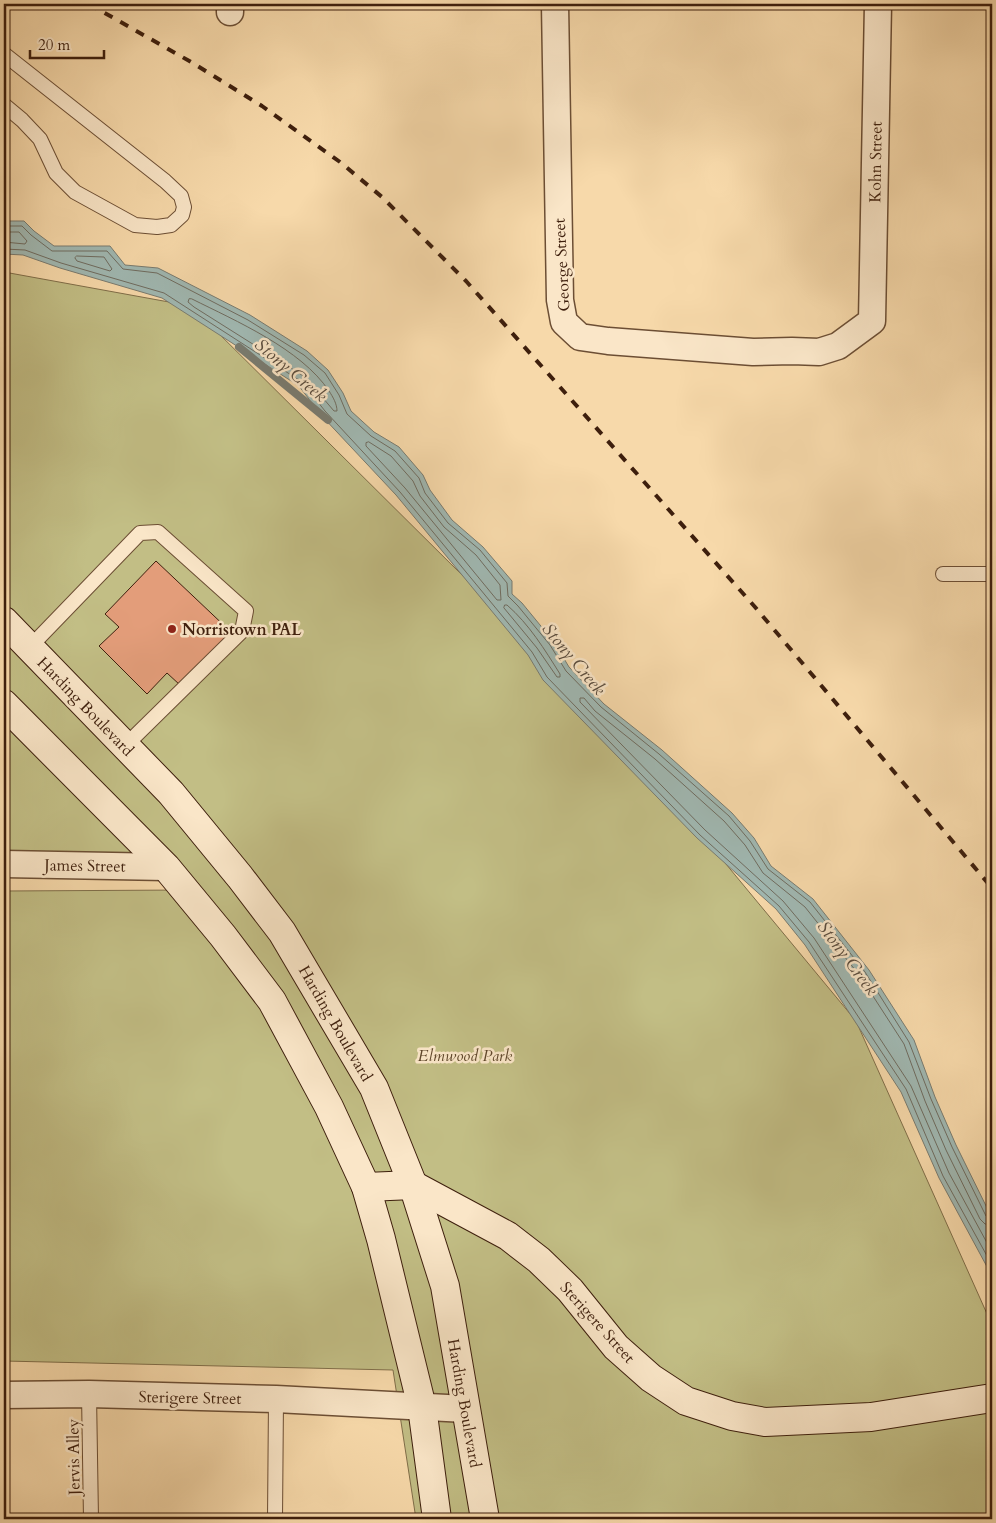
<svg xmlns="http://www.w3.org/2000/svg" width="996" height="1523" font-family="Cardo,serif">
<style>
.green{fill:#c2be85;stroke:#806e49}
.water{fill:#a0b8b2;stroke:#797b70}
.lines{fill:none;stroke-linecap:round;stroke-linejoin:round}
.shore{stroke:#6f6c60;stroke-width:1}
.stream{stroke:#797b70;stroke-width:8}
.building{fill:#e39d7a;stroke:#3e1f0d}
.lane-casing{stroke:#6c4e34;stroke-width:16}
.street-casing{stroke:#6c4e34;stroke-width:29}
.secondary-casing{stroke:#3e1f0d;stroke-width:30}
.lane{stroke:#fae6c8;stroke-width:14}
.street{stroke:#fae6c8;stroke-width:26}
.secondary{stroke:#fae6c8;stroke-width:28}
.rail{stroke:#3e1f0d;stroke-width:4;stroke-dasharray:9 9;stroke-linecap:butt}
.poi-dot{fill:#8f2418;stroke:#fae6c8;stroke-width:2}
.labels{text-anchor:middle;stroke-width:5;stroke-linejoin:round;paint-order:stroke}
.street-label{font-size:16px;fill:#3e1f0d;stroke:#fae6c8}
.poi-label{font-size:16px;font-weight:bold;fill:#3e1f0d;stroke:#fae6c8;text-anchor:start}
.park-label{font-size:16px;font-style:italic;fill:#5f472b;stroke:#fae6c8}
.water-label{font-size:18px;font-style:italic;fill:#5b4d3f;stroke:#fae6c8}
</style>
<rect width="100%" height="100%" fill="#f7d9aa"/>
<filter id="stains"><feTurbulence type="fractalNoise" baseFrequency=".004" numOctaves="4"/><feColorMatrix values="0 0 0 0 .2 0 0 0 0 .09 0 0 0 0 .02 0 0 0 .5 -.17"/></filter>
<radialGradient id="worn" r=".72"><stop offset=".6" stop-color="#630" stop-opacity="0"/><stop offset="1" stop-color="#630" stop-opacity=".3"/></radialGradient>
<g class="green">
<path d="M 4,272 L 191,306 L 600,712 L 856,1021 L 992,1325 L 992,1519 L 416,1519 L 393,1370 L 4,1361 L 4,891 L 185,890 L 4,706 Z"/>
<path d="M 4,717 L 142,856 L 4,853 Z"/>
</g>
<path class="water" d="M 4,221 L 24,221 L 34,231 L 54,246 L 110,246 L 125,265 L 158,268 L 250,315 L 307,351 L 328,370 L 343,393 L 351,411 L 374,432 L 399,447 L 423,475 L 430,490 L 452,520 L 483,547 L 512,581 L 512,594 L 522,603 L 554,642 L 569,667 L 604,704 L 662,750 L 732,813 L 754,838 L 771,866 L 813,899 L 869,970 L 914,1040 L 935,1097 L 956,1145 L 992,1218 L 992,1276 L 939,1178 L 901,1092 L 805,945 L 776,909 L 697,838 L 543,680 L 528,655 L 396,495 L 321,415 L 299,386 L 162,298 L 60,268 L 23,255 L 4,254 Z"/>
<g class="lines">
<g class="shore">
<path d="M 4,226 L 22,226 L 31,235 L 52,251 L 107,251 L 123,269 L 157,273 L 248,320 L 304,355 L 325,373 L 339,395 L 347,414 L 371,436 L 395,451 L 419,478 L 425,493 L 448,523 L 480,550 L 507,583 L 508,596 L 518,606 L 550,645 L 566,671 L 601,707 L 659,754 L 729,816 L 750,841 L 768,869 L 810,902 L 865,972 L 909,1042 L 931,1099 L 952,1147 L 986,1216 L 992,1219"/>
<path d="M 4,232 L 19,232 L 27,241 L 25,244 L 4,242"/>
<path d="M 4,249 L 25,250 L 61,263 L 164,293 L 302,382 L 325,411 L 400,492 L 532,652 L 547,677 L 700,835 L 779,906 L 809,942 L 906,1089 L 943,1176 L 992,1265"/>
<path d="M 77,256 L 104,257 L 112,269 L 110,271 L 77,261 L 75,258 Z"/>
<path d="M 192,299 C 236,321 301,349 329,391 C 333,397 337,404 337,411 L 334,411 L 305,377 L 194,307 L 188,302 L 189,299 Z"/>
<path d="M 369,442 L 391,456 L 413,481 L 420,496 L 444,527 L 476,555 L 500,585 L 501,600 L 497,600 L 405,488 L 366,446 L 366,443 Z"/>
<path d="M 505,605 L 507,605 C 529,624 545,650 560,674 L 560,677 L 557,677 L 537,648 L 504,608 Z"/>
<path d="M 992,1225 L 985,1224 L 980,1219 L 946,1150 L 925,1101 L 904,1044 L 860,976 L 805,907 L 763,873 L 745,845 L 724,821 L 655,759 L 595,711 L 584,698 L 580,698 L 580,702 L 705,830 L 783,901 L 814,938 L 911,1086 L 949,1173 L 992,1252"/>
</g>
<path class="stream" d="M 239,347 L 328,420"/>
</g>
<path class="building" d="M 156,561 L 231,632 L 180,685 L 167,673 L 147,694 L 99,646 L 119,627 L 105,614 Z"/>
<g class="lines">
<defs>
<g id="lane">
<path d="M 4,54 L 165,181 L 181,196 L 184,207 L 182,215 L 171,225 L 157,227 L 135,225 L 75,192 L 56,173 L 40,139 L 22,120 L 4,105"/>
<path d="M 943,574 L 992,574"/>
<path d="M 29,648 L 140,533 L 158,532 L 246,611 L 242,631 L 125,746"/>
<path d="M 89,1394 L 91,1519"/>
<path d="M 275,1519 L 276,1399"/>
</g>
<g id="street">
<path d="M 230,4 L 230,12"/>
<path d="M 555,4 L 560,300 L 564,322 L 580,337 L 608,341 L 753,352 L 792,351 L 819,352 L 838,346 L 872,321 L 878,4"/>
<path d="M 4,864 L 166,867"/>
<path d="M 4,1395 L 89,1394 L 276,1399 L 466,1409"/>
</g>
<g id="secondary">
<path d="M 4,621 L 171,793 L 240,877 L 282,932 L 374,1088 L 413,1185 L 445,1286 L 485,1519"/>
<path d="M 4,704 L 166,867 L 223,936 L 272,1001 L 329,1107 L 366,1187 L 381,1239 L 422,1407 L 437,1519"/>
<path d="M 366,1187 L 413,1185 L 508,1236 L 539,1260 L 570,1290 L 616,1347 L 651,1378 L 686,1401 L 732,1416 L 765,1422 L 871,1417 L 992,1398"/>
</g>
</defs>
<use href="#lane" class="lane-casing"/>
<use href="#street" class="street-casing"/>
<use href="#secondary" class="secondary-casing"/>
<use href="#lane" class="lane"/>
<use href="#street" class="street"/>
<use href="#secondary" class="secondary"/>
<path class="rail" d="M 89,4 L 191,62 L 262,106 L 340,162 L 382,197 L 466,281 L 755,607 L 992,888"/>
</g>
<circle class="poi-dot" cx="172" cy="629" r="5"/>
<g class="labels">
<g class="street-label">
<text transform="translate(875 162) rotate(-89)" y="6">Kohn Street</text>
<text transform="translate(561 265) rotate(-93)" y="6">George Street</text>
<text transform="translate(86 706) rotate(46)" y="6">Harding Boulevard</text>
<text transform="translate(85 865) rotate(1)" y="6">James Street</text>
<text transform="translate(336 1023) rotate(60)" y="6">Harding Boulevard</text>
<text transform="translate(598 1322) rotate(48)" y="6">Sterigere Street</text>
<text transform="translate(190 1397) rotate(1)" y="6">Sterigere Street</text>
<text transform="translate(465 1403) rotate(80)" y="6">Harding Boulevard</text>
<text transform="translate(73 1457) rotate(-91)" y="6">Jervis Alley</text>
</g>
<g class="poi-label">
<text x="182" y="635">Norristown PAL</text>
</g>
<g class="park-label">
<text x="465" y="1061">Elmwood Park</text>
</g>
<g class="water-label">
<text transform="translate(291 370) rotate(40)" y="6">Stony Creek</text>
<text transform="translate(574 659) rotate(50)" y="6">Stony Creek</text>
<text transform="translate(848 958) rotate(53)" y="6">Stony Creek</text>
</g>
</g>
<rect width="996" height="1523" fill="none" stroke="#f7d9aa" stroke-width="20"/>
<rect x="5" y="5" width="986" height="1513" fill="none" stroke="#3e1f0d" stroke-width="2.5"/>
<rect x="10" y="10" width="976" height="1503" fill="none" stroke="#3e1f0d"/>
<path d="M30 50v8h74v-8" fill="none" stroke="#3e1f0d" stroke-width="2.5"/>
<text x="38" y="50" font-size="15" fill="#3e1f0d" stroke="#fae6c8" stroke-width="4" paint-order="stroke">20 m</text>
<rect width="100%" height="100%" filter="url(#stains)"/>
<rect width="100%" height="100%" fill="url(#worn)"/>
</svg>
